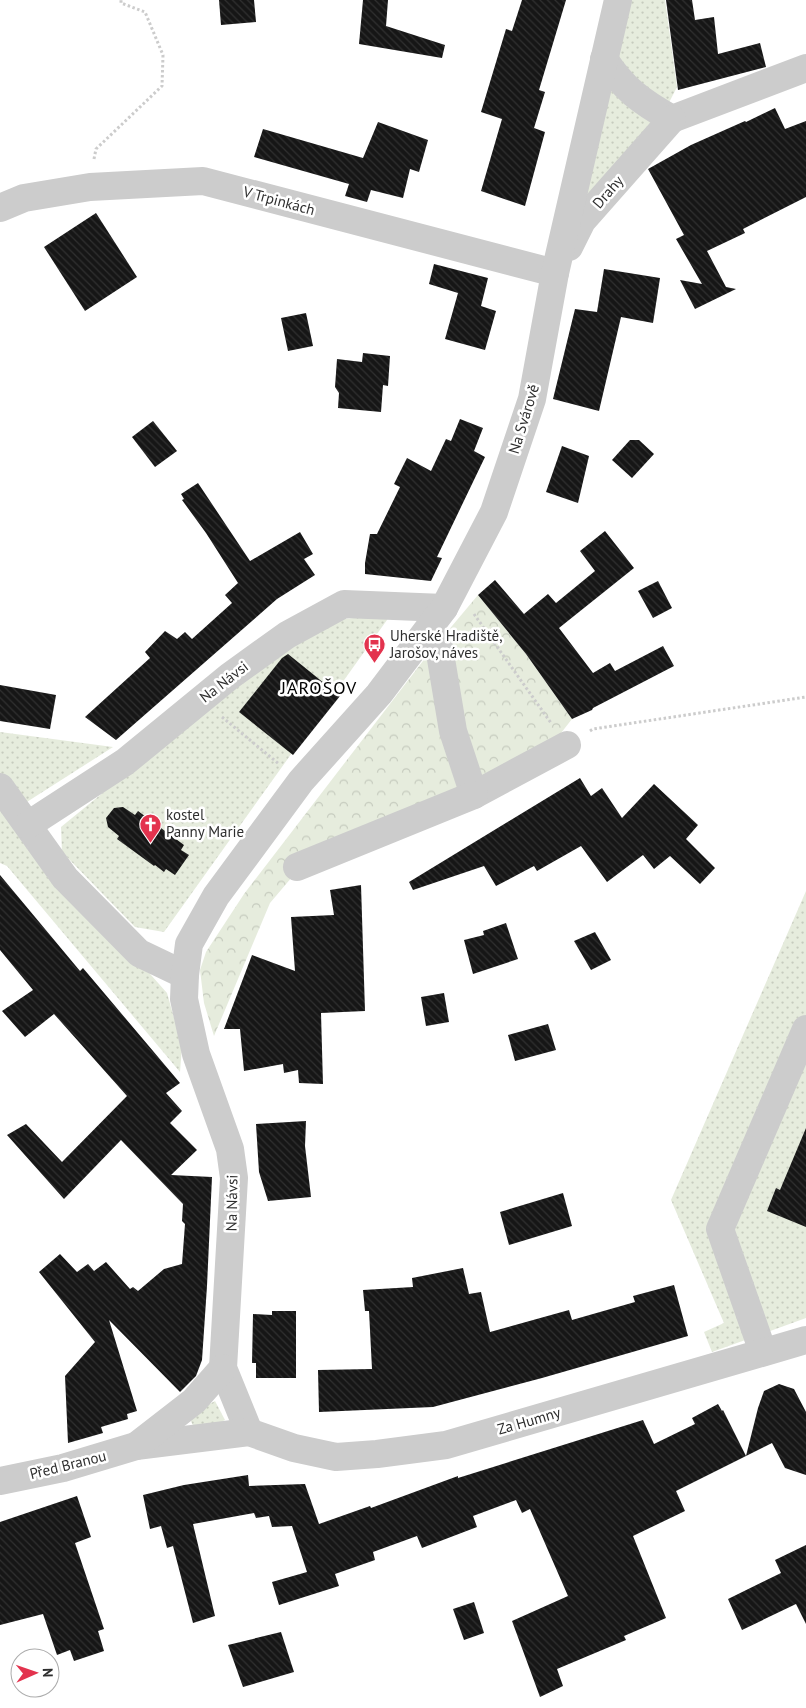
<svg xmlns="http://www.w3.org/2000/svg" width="806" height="1708" font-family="'PT Sans',sans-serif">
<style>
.grass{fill:url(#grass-dots)}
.forest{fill:url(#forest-crowns)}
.building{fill:url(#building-back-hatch)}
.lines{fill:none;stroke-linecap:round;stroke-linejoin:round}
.path{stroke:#ccc;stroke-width:3;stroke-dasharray:2.5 2.5;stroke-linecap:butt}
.minor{stroke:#ccc;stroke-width:28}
.labels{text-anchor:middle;stroke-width:5;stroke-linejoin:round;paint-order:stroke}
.street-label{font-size:15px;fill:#2f2f2f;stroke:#fff}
.poi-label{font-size:15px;fill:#2f2f2f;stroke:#fff;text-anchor:start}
.quarter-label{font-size:18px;letter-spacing:1px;fill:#000;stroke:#fff}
</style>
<defs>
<pattern id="grass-dots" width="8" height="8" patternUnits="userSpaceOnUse" patternTransform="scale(1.25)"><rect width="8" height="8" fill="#e6ecdd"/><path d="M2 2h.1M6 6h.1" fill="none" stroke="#c6cbbe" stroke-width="1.8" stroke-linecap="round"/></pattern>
<pattern id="forest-crowns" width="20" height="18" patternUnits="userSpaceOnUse" patternTransform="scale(1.25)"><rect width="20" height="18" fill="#e6ecdd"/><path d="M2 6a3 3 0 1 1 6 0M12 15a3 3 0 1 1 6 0" fill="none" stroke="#c6cbbe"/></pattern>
<pattern id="building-back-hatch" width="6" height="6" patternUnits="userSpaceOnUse" patternTransform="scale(1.25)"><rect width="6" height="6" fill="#161616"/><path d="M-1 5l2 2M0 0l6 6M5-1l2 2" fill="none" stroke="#303030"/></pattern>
</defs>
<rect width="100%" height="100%" fill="#fff"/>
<g class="grass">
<path d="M 631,0 L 665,0 L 677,87 L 656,128 L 582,207 Z"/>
<path d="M 397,606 L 164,932 L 135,927 L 62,852 L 61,827 L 312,622 L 364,617 Z"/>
<path d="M 0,732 L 113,747 L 8,814 L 167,993 L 182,1046 L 180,1072 L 7,866 L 0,863 Z"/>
<path d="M 806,891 L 806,1318 L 712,1352 L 704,1332 L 724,1323 L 671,1200 Z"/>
<path d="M 215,1401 L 225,1420 L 205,1430 L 195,1430 L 191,1421 L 195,1412 Z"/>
</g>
<path class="forest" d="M 478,595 L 526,654 L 572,719 L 554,742 L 309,857 L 270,903 L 214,1036 L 204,1003 L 200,970 L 206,952 L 244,894 L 426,657 Z"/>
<g class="building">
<path d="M 219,0 L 254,0 L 256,22 L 221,25 Z"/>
<path d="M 363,0 L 388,0 L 386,26 L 445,45 L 442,58 L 359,44 Z"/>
<path d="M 522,0 L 566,0 L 539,90 L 545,92 L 534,128 L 545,132 L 525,206 L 481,191 L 502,119 L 481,112 L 506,29 L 512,31 Z"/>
<path d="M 666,0 L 692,0 L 695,20 L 714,17 L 718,54 L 760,43 L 766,67 L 678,90 Z"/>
<path d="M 775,108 L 785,129 L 806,121 L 806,197 L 743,229 L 745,233 L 707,251 L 726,287 L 736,289 L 695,309 L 680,280 L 702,284 L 676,239 L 684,235 L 648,169 L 691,145 L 745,121 L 746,122 Z"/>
<path d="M 378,122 L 428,140 L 419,172 L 410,169 L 403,198 L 371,190 L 367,202 L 345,196 L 349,184 L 254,157 L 263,129 L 363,158 Z"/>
<path d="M 96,213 L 137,277 L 85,311 L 44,247 Z"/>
<path d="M 434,264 L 488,278 L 481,306 L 496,311 L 485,350 L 445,339 L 458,293 L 429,284 Z"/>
<path d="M 604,269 L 660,278 L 653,323 L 621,317 L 599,411 L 553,399 L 575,309 L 597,312 Z"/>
<path d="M 306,313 L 313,346 L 288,351 L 281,318 Z"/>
<path d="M 363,353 L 390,356 L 388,386 L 383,385 L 381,412 L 338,408 L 339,393 L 335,387 L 337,359 L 362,362 Z"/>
<path d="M 460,419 L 483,428 L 474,451 L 485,457 L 437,557 L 442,558 L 431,581 L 365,574 L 365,563 L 370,534 L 377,534 L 400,487 L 394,484 L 407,458 L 431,471 L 446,439 L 451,441 Z"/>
<path d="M 153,421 L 177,451 L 155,467 L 132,437 Z"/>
<path d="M 630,440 L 639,440 L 654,454 L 632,478 L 612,460 Z"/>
<path d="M 562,446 L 589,456 L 578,503 L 546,492 Z"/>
<path d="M 198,483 L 250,561 L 300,532 L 313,554 L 304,559 L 315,575 L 277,599 L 116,740 L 85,717 L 150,658 L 145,652 L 165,631 L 177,639 L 185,632 L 192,639 L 232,603 L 225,595 L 238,583 L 206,533 L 182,500 L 184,499 L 181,494 Z"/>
<path d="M 605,531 L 634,568 L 559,628 L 593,673 L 610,663 L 615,671 L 663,646 L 674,666 L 593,708 L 592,710 L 572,719 L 526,654 L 478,595 L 495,580 L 524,614 L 548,594 L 556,603 L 595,571 L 580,551 Z"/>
<path d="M 658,581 L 672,608 L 653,618 L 638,591 Z"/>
<path d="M 288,654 L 340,696 L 293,755 L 239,712 L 282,658 Z"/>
<path d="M 0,685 L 56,695 L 50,729 L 0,721 Z"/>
<path d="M 580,778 L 591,796 L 602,788 L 622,818 L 654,784 L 698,825 L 686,839 L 715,868 L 700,884 L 670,856 L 654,869 L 643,855 L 607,882 L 581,846 L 537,871 L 534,866 L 496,886 L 484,866 L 413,890 L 409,882 Z"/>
<path d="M 123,807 L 135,815 L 138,811 L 184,845 L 181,850 L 189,855 L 175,875 L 166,869 L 164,872 L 155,865 L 154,866 L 117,839 L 119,836 L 108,827 L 106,818 L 114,808 Z"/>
<path d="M 0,875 L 80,971 L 83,968 L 180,1083 L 166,1093 L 182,1111 L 170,1123 L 197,1150 L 171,1175 L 212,1177 L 207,1286 L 202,1360 L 196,1376 L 180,1392 L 109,1320 L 137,1411 L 127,1414 L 128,1419 L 101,1427 L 103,1433 L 68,1443 L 65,1376 L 95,1342 L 39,1272 L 60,1254 L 77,1272 L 88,1264 L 94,1271 L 106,1262 L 130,1289 L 133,1287 L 138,1291 L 164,1269 L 182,1264 L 185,1224 L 182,1221 L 183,1204 L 121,1140 L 64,1199 L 7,1135 L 26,1124 L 62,1162 L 127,1096 L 54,1014 L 25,1037 L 2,1011 L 33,990 L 0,950 Z"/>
<path d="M 361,885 L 365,1011 L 321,1013 L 323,1084 L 299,1083 L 298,1070 L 284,1073 L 283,1064 L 244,1071 L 240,1029 L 224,1029 L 252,955 L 295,971 L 291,917 L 334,915 L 330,890 Z"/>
<path d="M 506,923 L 518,959 L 473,974 L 464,940 L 484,935 L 483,931 Z"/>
<path d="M 595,932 L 611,960 L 591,970 L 574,941 Z"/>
<path d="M 444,993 L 449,1022 L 426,1026 L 421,997 Z"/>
<path d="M 548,1024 L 556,1050 L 515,1061 L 508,1035 Z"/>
<path d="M 306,1121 L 305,1146 L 311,1197 L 268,1201 L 259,1172 L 256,1124 Z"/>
<path d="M 806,1128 L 806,1227 L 767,1211 L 776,1188 L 780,1190 Z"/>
<path d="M 563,1193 L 572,1226 L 509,1245 L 500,1212 Z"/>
<path d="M 463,1268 L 469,1294 L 481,1292 L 490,1332 L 569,1310 L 572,1320 L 635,1302 L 633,1296 L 674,1285 L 688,1336 L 542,1378 L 433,1407 L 319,1412 L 318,1370 L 372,1369 L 369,1311 L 365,1311 L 363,1290 L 413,1287 L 412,1278 Z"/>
<path d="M 272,1311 L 296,1311 L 296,1378 L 256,1378 L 256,1363 L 252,1363 L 253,1314 L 272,1315 Z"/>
<path d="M 779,1384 L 794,1389 L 806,1412 L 806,1475 L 785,1468 L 772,1443 L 746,1456 L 758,1408 L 764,1391 Z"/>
<path d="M 718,1404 L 722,1411 L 723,1410 L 746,1456 L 676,1491 L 685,1511 L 633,1536 L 666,1618 L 624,1636 L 626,1640 L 557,1669 L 563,1686 L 540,1697 L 512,1621 L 568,1596 L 530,1509 L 522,1513 L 516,1500 L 473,1516 L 477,1527 L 422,1548 L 417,1536 L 373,1552 L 375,1560 L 335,1574 L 339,1586 L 279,1605 L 272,1582 L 307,1572 L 292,1526 L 272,1527 L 269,1516 L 256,1518 L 254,1513 L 193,1524 L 215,1616 L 193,1623 L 173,1546 L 167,1548 L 161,1526 L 150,1529 L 143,1495 L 184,1485 L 248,1475 L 249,1486 L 305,1484 L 319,1524 L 370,1506 L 371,1508 L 458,1476 L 458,1478 L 643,1420 L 654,1444 L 695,1424 L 692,1418 Z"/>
<path d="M 77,1496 L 91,1537 L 75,1543 L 104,1629 L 98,1631 L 104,1651 L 74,1661 L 70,1650 L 57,1655 L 43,1614 L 0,1625 L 0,1522 Z"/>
<path d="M 806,1545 L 806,1624 L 796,1604 L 742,1630 L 728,1599 L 781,1573 L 775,1560 Z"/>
<path d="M 474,1602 L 484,1633 L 464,1640 L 453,1609 Z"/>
<path d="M 281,1632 L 294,1672 L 243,1687 L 228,1645 Z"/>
</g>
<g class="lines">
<g class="path">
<path d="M 94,159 L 96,149 L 162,86 L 163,55 L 145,12 L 121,3 L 121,0"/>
<path d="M 474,614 L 551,723"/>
<path d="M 222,717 L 279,764"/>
<path d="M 590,731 L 593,729 L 806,697"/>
</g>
<g class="minor">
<path d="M 604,59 C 624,89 640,101 672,119 L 806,68"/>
<path d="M 0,208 L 24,198 L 90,187 L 203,181 L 555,273"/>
<path d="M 569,247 L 582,221 L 672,119"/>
<path d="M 430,627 L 438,641 L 453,731 L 474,795 L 567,745"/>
<path d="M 0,787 L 65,878 L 139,953 L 185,975"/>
<path d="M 28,825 L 125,762 L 230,676 L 287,635 L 344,604 L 444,608"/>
<path d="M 297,867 L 474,795"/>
<path d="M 763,1352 L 720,1229 L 806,1029"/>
<path d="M 249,1432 L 223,1368 L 234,1178 L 230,1149 L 196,1054 L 184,999 L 185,975 L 189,944 L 216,896 L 301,781 L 379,694 L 444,608 L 494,512 L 532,399 L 555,273 L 618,0"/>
<path d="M 136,1446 L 249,1432 L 294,1448 L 336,1457 L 377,1454 L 446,1445 L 806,1340"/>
<path d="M 0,1481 L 63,1468 L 136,1446 L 194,1401 L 223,1368"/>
</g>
</g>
<defs>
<symbol id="bus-pin" viewBox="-11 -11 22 30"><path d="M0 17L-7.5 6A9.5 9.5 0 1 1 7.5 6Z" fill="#e3334e" stroke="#fff"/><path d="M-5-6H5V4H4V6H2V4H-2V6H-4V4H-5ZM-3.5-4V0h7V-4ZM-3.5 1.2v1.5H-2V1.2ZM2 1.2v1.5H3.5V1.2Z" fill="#fff"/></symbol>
<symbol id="church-pin" viewBox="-11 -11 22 30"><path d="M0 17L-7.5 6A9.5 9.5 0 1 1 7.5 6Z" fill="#e3334e" stroke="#fff"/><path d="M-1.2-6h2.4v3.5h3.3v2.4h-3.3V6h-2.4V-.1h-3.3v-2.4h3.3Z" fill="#fff"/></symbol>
</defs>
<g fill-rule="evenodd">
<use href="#bus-pin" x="362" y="632" width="25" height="34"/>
<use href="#church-pin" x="138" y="812" width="25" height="34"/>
</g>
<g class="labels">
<g class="street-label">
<text transform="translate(608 192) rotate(-49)" y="5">Drahy</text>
<text transform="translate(279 201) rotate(15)" y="5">V Trpinkách</text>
<text transform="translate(524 419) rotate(-73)" y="5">Na Svárově</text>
<text transform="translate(224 682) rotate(-38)" y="5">Na Návsi</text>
<text transform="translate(232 1203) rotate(-89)" y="5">Na Návsi</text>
<text transform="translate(529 1421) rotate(-16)" y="5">Za Humny</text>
<text transform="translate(68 1465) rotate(-14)" y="5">Před Branou</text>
</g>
<g class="poi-label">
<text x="390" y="641">Uherské Hradiště,<tspan x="390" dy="17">Jarošov, náves</tspan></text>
<text x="166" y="820">kostel<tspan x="166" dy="17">Panny Marie</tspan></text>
</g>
<g class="quarter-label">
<text x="319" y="694">JAROŠOV</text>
</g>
</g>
<g transform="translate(35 1673) rotate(88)"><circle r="24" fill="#ffffff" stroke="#acacac"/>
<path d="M0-4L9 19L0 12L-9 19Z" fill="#e3334e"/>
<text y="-8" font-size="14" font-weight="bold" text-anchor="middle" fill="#2f2f2f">N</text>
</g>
</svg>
